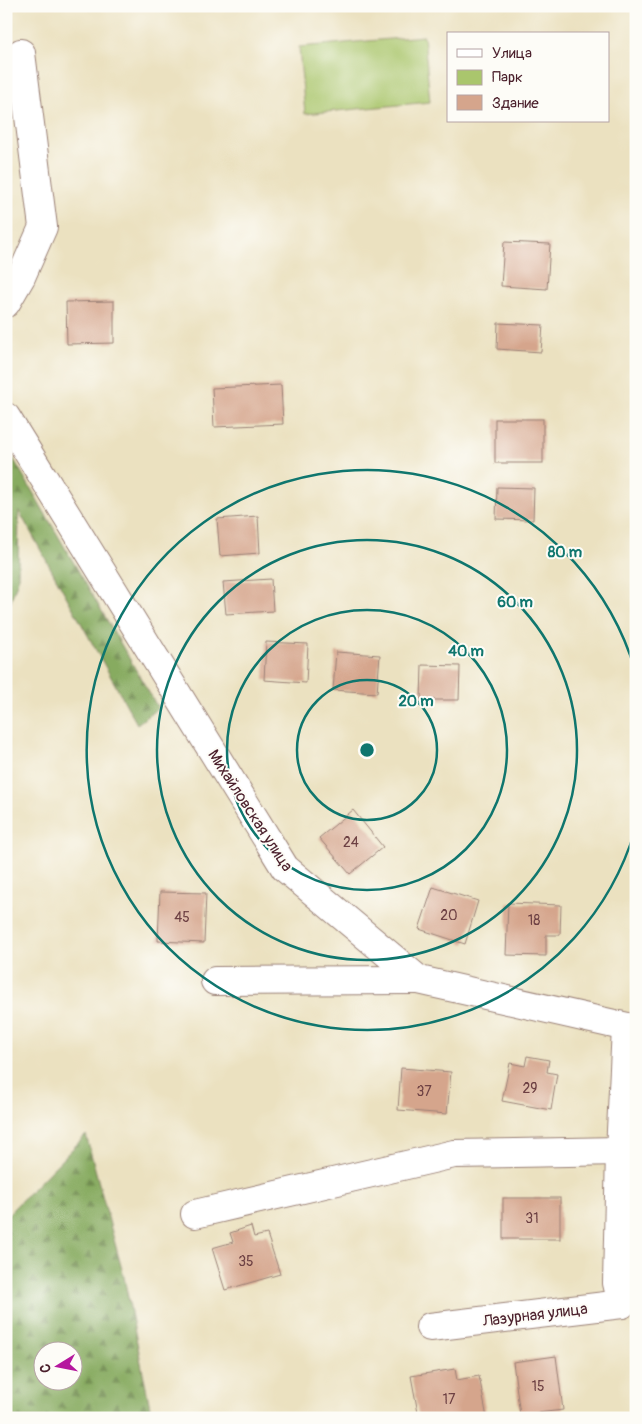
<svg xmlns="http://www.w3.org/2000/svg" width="642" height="1424" font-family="Pangolin,sans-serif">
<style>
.forest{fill:url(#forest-firs);stroke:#686546;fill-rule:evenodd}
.park{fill:#aac66d;stroke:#7a724c}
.building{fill:#d5a58c}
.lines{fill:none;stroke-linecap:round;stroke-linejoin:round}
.minor-casing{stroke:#9a8076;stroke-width:30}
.minor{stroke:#fff;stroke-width:28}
.ring{fill:none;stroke:#0f766e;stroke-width:2.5}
.labels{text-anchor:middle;stroke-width:4;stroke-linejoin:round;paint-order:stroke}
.number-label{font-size:14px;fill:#6d4043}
.street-label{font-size:16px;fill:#4a1f2b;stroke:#fdfcf7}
.centre{fill:#0f766e;stroke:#fdfcf7;stroke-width:2.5}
.ring-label{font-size:15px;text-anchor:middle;font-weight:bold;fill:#0f766e;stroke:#fdfcf7;stroke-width:4;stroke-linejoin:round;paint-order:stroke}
</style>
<defs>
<pattern id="forest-firs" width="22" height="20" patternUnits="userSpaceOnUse" patternTransform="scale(1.25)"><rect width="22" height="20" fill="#87ab60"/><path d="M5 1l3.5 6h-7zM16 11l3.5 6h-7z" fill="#708b4f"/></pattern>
</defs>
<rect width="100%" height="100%" fill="#fdfcf7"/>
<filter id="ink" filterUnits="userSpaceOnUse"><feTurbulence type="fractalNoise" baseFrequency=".02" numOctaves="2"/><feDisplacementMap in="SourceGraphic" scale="10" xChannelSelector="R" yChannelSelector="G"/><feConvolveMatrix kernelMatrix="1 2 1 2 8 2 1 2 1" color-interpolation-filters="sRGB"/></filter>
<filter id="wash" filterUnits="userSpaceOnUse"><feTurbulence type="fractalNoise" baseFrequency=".0096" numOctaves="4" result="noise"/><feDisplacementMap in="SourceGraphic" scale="20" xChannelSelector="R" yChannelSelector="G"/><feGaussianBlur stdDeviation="1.12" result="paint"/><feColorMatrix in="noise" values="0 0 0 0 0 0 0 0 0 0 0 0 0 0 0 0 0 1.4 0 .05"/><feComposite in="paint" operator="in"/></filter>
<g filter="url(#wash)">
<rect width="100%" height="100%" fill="#ebe1c0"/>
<g class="forest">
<path d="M 6,446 L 158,708 L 137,724 L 19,511 L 18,580 L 6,614 Z"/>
<path d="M 86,1135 L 124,1277 L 152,1418 L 6,1418 L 6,1216 ZM 42,1352 L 72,1352 L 72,1382 L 42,1382 Z"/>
</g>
<path class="park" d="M 424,36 L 430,102 L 305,114 L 299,47 Z"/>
<g id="blocks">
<g class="building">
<path d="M 504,242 L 550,244 L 547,289 L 501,286 Z"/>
<path d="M 114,301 L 114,343 L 67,344 L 66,302 Z"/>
<path d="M 498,323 L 543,325 L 541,352 L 497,349 Z"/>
<path d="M 281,385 L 283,424 L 214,427 L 212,388 Z"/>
<rect x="495" y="419" width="48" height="44"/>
<path d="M 497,487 L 534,488 L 533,520 L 496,519 Z"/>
<path d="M 258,516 L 260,553 L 220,556 L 217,519 Z"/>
<path d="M 271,579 L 273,611 L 226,614 L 223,582 Z"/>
<path d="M 266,642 L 308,644 L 306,683 L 264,680 Z"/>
<path d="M 336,652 L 380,655 L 377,693 L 333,690 Z"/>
<path d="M 422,665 L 460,666 L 459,700 L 421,700 Z"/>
<path d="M 353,810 L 383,847 L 350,874 L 319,838 Z"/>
<path d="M 433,887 L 478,901 L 465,944 L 419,929 Z"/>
<path d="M 160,892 L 206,893 L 204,943 L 158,941 Z"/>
<path d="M 508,903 L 561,905 L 560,935 L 546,935 L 546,956 L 506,955 Z"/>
<path d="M 527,1056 L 549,1060 L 547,1072 L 557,1074 L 551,1110 L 502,1101 L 510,1063 L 525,1066 Z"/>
<path d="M 401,1068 L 451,1072 L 447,1114 L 398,1110 Z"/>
<rect x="503" y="1198" width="57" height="41"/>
<path d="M 251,1226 L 254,1237 L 267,1234 L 280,1274 L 225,1290 L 212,1248 L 233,1242 L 230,1233 Z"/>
<path d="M 556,1356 L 563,1410 L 520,1415 L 513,1362 Z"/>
<path d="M 455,1369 L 457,1380 L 479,1376 L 487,1418 L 419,1418 L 411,1376 Z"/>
</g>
</g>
</g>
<g filter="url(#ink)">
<use href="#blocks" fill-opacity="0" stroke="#9a8076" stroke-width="1"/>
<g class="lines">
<defs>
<g id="minor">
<path d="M 6,303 L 21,277 L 43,227 L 21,53"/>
<path d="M 6,417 L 285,868 L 419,980 L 636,1029"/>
<path d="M 215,981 L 419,980"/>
<path d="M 195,1214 L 454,1154 L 620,1151"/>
<path d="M 622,1304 L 617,1283 L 620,1151 L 626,1028"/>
<path d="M 430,1327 L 622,1304"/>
</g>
</defs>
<use href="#minor" class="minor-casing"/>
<use href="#minor" class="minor"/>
</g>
</g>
<g class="ring">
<circle cx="367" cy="750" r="70"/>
<circle cx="367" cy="750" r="140"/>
<circle cx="367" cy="750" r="210"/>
<path d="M635 830A280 280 0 1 1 635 670"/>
</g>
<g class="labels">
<g class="number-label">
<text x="351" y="847">24</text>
<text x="449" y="920">20</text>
<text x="182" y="922">45</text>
<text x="534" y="925">18</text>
<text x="530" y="1093">29</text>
<text x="424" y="1096">37</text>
<text x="532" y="1223">31</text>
<text x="246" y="1266">35</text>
<text x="538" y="1391">15</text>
<text x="449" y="1404">17</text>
</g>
<g class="street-label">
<text transform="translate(251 810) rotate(57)" y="6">Михайловская улица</text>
<text transform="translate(535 1314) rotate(-7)" y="6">Лазурная улица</text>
</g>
</g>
<circle cx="367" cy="750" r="8" class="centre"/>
<g class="ring-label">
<text x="565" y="557">80 m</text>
<text x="515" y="607">60 m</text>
<text x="466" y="656">40 m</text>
<text x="416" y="706">20 m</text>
</g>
<rect width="642" height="1424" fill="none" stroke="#fdfcf7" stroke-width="25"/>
<rect x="447" y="32" width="162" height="90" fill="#fdfcf7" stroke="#b5a4a5"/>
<rect x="457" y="49" width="25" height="8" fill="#ffffff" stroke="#b5a4a5"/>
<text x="492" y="58" font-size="15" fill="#4a1f2b">Улица</text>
<rect x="457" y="70" width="25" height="15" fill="#aac66d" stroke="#b5a4a5"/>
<text x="492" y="82" font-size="15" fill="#4a1f2b">Парк</text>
<rect x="457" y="95" width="25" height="15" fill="#d5a58c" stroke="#b5a4a5"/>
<text x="492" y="108" font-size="15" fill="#4a1f2b">Здание</text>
<g transform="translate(58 1366) rotate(260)"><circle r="24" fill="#fdfcf7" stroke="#b5a4a5"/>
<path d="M0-4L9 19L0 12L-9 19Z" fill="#b5179e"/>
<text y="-8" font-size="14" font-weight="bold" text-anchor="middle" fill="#4a1f2b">С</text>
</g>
</svg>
